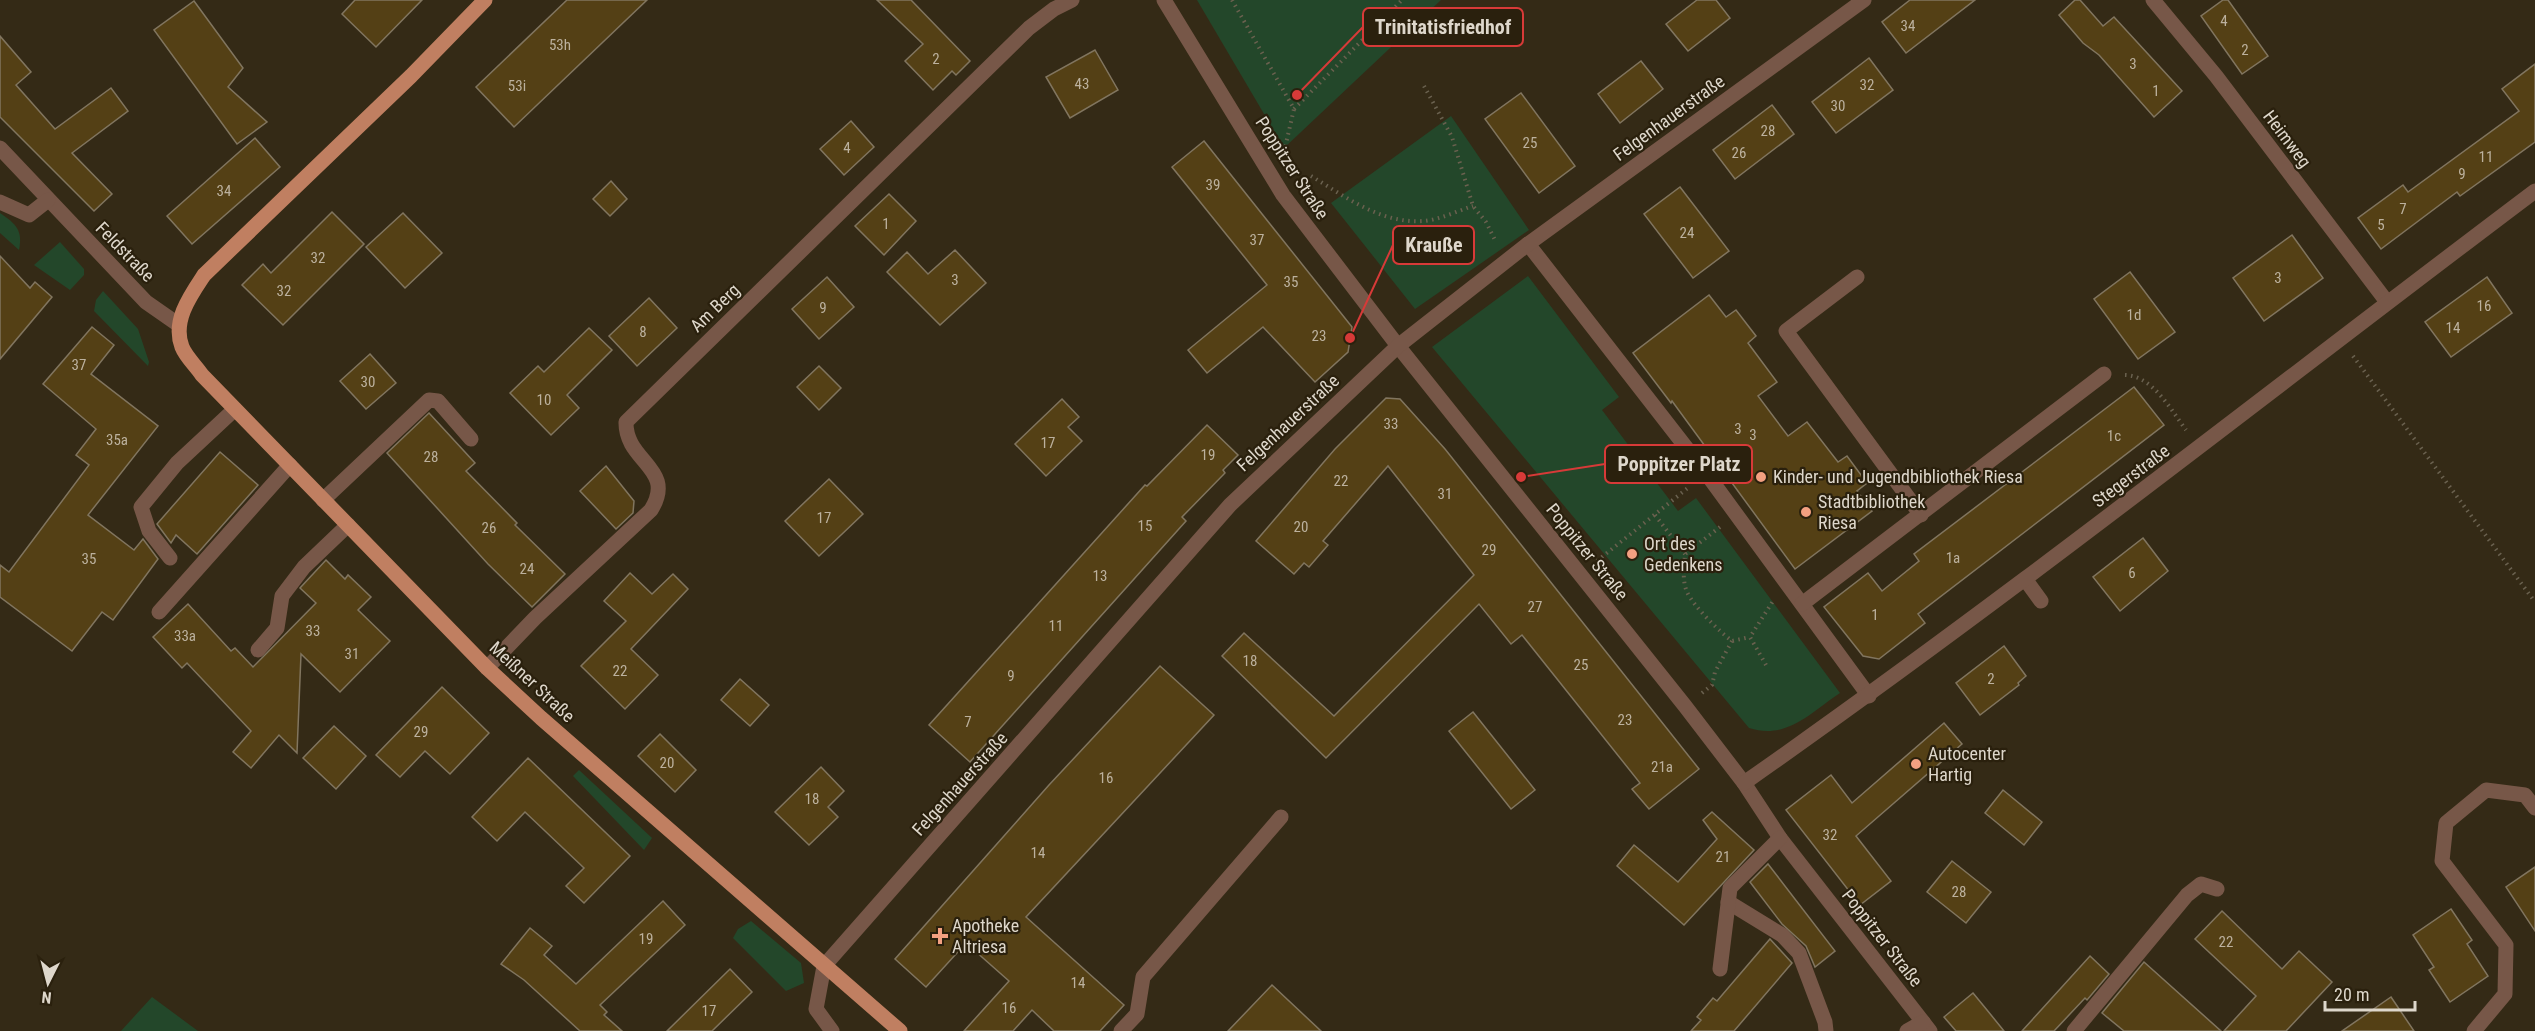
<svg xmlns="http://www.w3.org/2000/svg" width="2535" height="1031" font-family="'Roboto Condensed',sans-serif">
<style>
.green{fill:#23472a}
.building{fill:#544015;stroke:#81755f;stroke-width:1.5}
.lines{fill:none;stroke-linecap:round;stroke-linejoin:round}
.path{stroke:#6a614f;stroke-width:4;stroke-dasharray:1.5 4.5;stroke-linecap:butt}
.minor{stroke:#775748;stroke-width:15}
.major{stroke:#c07f61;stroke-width:15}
.poi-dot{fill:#f3a081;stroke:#2a200d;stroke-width:2}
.labels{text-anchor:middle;stroke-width:4.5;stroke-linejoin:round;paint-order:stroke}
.number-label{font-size:15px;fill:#bcb19e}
.street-label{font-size:18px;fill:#ded7cb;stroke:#2a200d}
.poi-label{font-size:18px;fill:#ded7cb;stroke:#2a200d;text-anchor:start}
.leader{fill:none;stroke:#d73a38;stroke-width:2}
.callout-dot{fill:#d73a38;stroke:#2a200d;stroke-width:2}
.callout{fill:#2a200d;stroke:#d73a38;stroke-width:2}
.callout-label{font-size:20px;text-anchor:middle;font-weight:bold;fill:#ded7cb}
</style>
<rect width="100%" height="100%" fill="#342a16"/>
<g class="green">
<path d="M 1197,0 L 1441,0 L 1284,148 Z"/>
<path d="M 1451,116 L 1529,230 L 1415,309 L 1331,203 Z"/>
<path d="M 0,213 C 16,224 23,230 19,250 L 0,233 Z"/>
<path d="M 60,242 L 84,269 L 84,275 L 70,290 L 34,265 Z"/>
<path d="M 1528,276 L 1619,397 L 1602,410 L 1678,511 L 1696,498 L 1840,693 C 1810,713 1787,740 1749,728 L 1432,347 Z"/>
<path d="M 103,291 L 138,329 L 149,362 L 148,366 L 94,311 L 96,300 Z"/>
<path d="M 579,770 L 652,838 L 644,850 L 573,776 Z"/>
<path d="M 751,921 L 801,963 L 804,983 L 786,991 L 733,938 L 738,929 Z"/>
<path d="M 152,997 L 198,1031 L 121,1031 Z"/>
</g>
<g class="building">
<path d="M 355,0 L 422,0 L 376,47 L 342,14 Z"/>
<path d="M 567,0 L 647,0 L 514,127 L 476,87 Z"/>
<path d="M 877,0 L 911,0 L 970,61 L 956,75 L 952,71 L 933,90 L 905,61 L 923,44 Z"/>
<path d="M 1697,0 L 1716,0 L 1730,18 L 1688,51 L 1666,24 Z"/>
<path d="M 1910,0 L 1975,0 L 1906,53 L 1882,22 Z"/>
<path d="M 2075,0 L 2080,0 L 2103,26 L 2114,17 L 2182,91 L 2154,117 L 2099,55 L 2083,43 L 2059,15 Z"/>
<path d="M 2223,0 L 2228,0 L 2268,56 L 2242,74 L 2201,16 Z"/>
<path d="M 194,1 L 243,68 L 228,87 L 267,122 L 237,144 L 154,30 Z"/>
<path d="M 0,36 L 31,72 L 16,85 L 55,129 L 111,88 L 128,111 L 72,153 L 112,194 L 94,211 L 0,117 Z"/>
<path d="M 1095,50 L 1118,90 L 1070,118 L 1046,77 Z"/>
<path d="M 1869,58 L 1893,90 L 1836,133 L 1812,102 Z"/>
<path d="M 1641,61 L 1663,89 L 1620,123 L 1598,94 Z"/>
<path d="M 2535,64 L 2535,142 L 2460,196 L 2457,192 L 2381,249 L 2358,218 L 2403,185 L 2408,192 L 2519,111 L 2502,89 Z"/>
<path d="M 1521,93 L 1575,166 L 1539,193 L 1485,119 Z"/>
<path d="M 1772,105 L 1794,134 L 1735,179 L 1713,150 Z"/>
<path d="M 851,121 L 874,147 L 844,175 L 820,149 Z"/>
<path d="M 255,138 L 280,167 L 192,244 L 167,216 Z"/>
<path d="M 1204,141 L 1352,327 L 1348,352 L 1315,382 L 1263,327 L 1207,373 L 1188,350 L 1267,285 L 1172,167 Z"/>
<path d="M 611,181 L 627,199 L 610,216 L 593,199 Z"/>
<path d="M 1680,187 L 1729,251 L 1693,278 L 1644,214 Z"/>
<path d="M 889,194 L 916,221 L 884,255 L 855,226 Z"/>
<path d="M 332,212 L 364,244 L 283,325 L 242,285 L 263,264 L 271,273 Z"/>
<path d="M 403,213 L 442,253 L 405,288 L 366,247 Z"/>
<path d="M 2292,235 L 2323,278 L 2264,321 L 2233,278 Z"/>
<path d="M 955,250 L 986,283 L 940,325 L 887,272 L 907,252 L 928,274 Z"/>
<path d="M 0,256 L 30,288 L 35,282 L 52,297 L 0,359 Z"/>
<path d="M 2130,272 L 2175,332 L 2138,359 L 2094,299 Z"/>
<path d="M 827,277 L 854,307 L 819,339 L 792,309 Z"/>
<path d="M 2487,277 L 2512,313 L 2451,357 L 2425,322 Z"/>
<path d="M 1709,295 L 1726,317 L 1736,310 L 1756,336 L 1748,343 L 1777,382 L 1758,396 L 1788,436 L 1807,422 L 1838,462 L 1847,456 L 1867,483 L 1857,491 L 1872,511 L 1795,569 L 1672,401 L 1671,403 L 1633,353 Z"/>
<path d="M 649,298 L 677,328 L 637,366 L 609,336 Z"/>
<path d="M 92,327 L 114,345 L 91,374 L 158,426 L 88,515 L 134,550 L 143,539 L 158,559 L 113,620 L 102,612 L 72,651 L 0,597 L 0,565 L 9,572 L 89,465 L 76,455 L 96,429 L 43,384 Z"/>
<path d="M 589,328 L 612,350 L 567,395 L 579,408 L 551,435 L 510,393 L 538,366 L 544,372 Z"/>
<path d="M 370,354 L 396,383 L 366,409 L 340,381 Z"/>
<path d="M 819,366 L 841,388 L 819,410 L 797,387 Z"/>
<path d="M 2134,387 L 2164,425 L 1918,614 L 1925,623 L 1879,659 L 1863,656 L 1824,607 L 1868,573 L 1882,591 L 1919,561 L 1914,554 Z"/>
<path d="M 1386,398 L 1400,399 L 1445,449 L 1699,769 L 1649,809 L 1632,789 L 1640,783 L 1522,635 L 1511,644 L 1479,604 L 1326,758 L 1222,656 L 1244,633 L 1334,716 L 1474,575 L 1388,466 L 1323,541 L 1328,545 L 1309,567 L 1304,563 L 1294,574 L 1256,541 L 1335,449 Z"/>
<path d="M 1062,399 L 1079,417 L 1068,427 L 1082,441 L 1046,476 L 1015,444 Z"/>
<path d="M 429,413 L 475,463 L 466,471 L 517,523 L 515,525 L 565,574 L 532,607 L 488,564 L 387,453 Z"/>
<path d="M 1207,425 L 1238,455 L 1223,470 L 1225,473 L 1182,517 L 1186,521 L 970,762 L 929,725 L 1145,485 L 1147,486 Z"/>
<path d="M 220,452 L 258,485 L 197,554 L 176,535 L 171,543 L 157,524 Z"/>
<path d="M 606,466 L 634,501 L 633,513 L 616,529 L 580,491 Z"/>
<path d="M 829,479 L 863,514 L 819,556 L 785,521 Z"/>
<path d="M 2143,538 L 2168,571 L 2120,611 L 2093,577 Z"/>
<path d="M 326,560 L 345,579 L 348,575 L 371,597 L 358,610 L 390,641 L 340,692 L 301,654 L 297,753 L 279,735 L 251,768 L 233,752 L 251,731 L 187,663 L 182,668 L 153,637 L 188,604 L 231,651 L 235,648 L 253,667 L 316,603 L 300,588 Z"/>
<path d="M 630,573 L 652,594 L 673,574 L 688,589 L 631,649 L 658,675 L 625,709 L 581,666 L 626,621 L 604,601 Z"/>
<path d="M 2004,646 L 2026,676 L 2018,683 L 2019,685 L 1980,715 L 1956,683 Z"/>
<path d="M 1160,666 L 1214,715 L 1026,917 L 1124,1005 L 1100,1031 L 1054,1031 L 1032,1010 L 1013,1031 L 964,1031 L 1009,981 L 966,943 L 926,987 L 895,959 L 1049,785 Z"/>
<path d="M 740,679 L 769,705 L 750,726 L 721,700 Z"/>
<path d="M 442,687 L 489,733 L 450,774 L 425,751 L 400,777 L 376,755 Z"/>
<path d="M 1473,712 L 1535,790 L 1511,809 L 1449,731 Z"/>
<path d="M 1944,723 L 1962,744 L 1856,836 L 1891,881 L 1860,905 L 1786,810 L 1831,775 L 1852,803 Z"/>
<path d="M 334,726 L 366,756 L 336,789 L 303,758 Z"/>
<path d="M 660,734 L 696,770 L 675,792 L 638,756 Z"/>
<path d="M 528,758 L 630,856 L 584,903 L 566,886 L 584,868 L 525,812 L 497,841 L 472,817 Z"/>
<path d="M 821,767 L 844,791 L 828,807 L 838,817 L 809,845 L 775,812 Z"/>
<path d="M 2003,790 L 2042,822 L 2024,845 L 1985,813 Z"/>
<path d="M 1712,812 L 1754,850 L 1684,925 L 1617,866 L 1634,845 L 1678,882 L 1717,839 L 1703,820 Z"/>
<path d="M 1952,861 L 1991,892 L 1966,923 L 1927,892 Z"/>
<path d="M 1768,864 L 1835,951 L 1815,967 L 1806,946 L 1782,924 L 1750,882 Z"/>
<path d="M 2535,867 L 2535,931 L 2506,887 Z"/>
<path d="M 663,901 L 685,925 L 600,1005 L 607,1012 L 604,1015 L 622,1031 L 580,1031 L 524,980 L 501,964 L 530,928 L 552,946 L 544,955 L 576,984 Z"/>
<path d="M 2451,909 L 2472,940 L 2467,944 L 2488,976 L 2450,1002 L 2429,970 L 2434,967 L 2413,935 Z"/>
<path d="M 2222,911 L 2282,969 L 2299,951 L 2332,982 L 2286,1031 L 2224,1031 L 2256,996 L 2195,939 Z"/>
<path d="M 1770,939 L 1792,963 L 1734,1031 L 1691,1031 L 1701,1020 L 1697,1017 L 1713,998 L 1717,1001 Z"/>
<path d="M 2090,956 L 2109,974 L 2087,1000 L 2085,998 L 2054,1031 L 2022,1031 Z"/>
<path d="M 2144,962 L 2221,1031 L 2124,1031 L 2102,1013 Z"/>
<path d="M 730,969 L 752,992 L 712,1031 L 667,1031 Z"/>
<path d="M 1272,985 L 1321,1031 L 1228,1031 Z"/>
<path d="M 1973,993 L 1987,1010 L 2004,1031 L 1956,1031 L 1944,1017 Z"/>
<path d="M 2391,997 L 2414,1031 L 2342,1031 Z"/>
</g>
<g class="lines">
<g class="path">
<path d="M 1232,0 L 1294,109 L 1284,152"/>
<path d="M 1424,86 L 1452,137 L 1473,206 L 1486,222 L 1496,242"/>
<path d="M 1294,109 L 1402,0"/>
<path d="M 1311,176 C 1346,197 1381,224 1423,221 C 1439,220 1457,211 1473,206"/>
<path d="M 2353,356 L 2535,602"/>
<path d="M 2125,375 C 2153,376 2171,410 2186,430"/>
<path d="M 1655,515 L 1685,554"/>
<path d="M 1720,527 L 1685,554 C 1684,567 1682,580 1687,592 C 1694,607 1719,631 1732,641 L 1750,637"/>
<path d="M 1597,561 L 1689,487"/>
<path d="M 1766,665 L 1750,637 L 1773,601"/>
<path d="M 1702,693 L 1712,685 L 1715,672 L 1732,641"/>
</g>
<g class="minor">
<path d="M 1164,0 L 1283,195 L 1398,346 L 1685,706 L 1744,783 L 1780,838 L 1930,1031"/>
<path d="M 2153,0 L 2216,76 L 2387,302"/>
<path d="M 0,148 L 146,302 L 179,325"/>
<path d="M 0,202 L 29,215 L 48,200"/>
<path d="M 1528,244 L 1706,473 L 1869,696"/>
<path d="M 1857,277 L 1786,331 L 1921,515"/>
<path d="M 323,500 L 429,400 L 438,401 L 471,439"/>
<path d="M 170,558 L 149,531 L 141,507 L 177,463 L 235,409"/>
<path d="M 2025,579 L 2041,601"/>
<path d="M 1802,604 L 2104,374"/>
<path d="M 159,612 L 290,465"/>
<path d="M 258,650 L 277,628 L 282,596 L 304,567 L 348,525"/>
<path d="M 487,668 L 535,618 L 651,510 C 677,468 625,462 626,422 L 1029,28 L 1054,9 L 1072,0"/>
<path d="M 1744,783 C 2014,594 2272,389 2535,191"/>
<path d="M 1728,902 L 1782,935 L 1799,953 L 1825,1022 L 1826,1031"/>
<path d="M 1720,969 L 1730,888 L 1780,838"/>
<path d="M 832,1031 L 816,1009 L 824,966 L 1230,505 L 1398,346 L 1528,244 L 1864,0"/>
<path d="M 1121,1031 L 1137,1014 L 1143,977 L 1281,817"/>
<path d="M 1907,1031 L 1923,1022"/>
<path d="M 2074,1031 L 2187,895 L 2201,884 L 2217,889"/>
<path d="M 2474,1031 L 2505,994 L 2506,945 L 2442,861 L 2446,823 L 2486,790 L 2525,795 L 2535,808"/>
</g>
<path class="major" d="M 485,0 L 411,76 L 204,275 C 190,296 172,321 182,347 C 186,357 196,366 202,375 L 487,668 L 541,718 L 900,1031"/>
</g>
<g class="poi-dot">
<circle cx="1761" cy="477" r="6"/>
<circle cx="1806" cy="512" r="6"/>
<circle cx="1632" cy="554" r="6"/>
<circle cx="1916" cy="764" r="6"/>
<path d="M937 927h6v6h6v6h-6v6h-6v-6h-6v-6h6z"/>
</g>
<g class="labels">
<g class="number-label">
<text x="2224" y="26">4</text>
<text x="1908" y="31">34</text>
<text x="560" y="50">53h</text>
<text x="2245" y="55">2</text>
<text x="936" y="64">2</text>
<text x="2133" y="69">3</text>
<text x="1082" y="89">43</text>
<text x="1867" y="90">32</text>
<text x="517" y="91">53i</text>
<text x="2156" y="96">1</text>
<text x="1838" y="111">30</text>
<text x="1768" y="136">28</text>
<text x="1530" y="148">25</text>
<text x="847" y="153">4</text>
<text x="1739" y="158">26</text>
<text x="2486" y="162">11</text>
<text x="2462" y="179">9</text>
<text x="1213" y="190">39</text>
<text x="224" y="196">34</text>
<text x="2403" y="214">7</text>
<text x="886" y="229">1</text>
<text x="2381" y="230">5</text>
<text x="1687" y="238">24</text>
<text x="1257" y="245">37</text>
<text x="318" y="263">32</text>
<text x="2278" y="283">3</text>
<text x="955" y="285">3</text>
<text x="1291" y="287">35</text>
<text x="284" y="296">32</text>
<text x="2484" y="311">16</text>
<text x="823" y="313">9</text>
<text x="2134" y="320">1d</text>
<text x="2453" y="333">14</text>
<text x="643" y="337">8</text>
<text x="1319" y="341">23</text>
<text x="79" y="370">37</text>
<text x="368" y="387">30</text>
<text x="544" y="405">10</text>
<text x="1391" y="429">33</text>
<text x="1738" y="434">3</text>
<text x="1753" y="440">3</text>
<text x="2114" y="441">1c</text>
<text x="117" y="445">35a</text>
<text x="1048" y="448">17</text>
<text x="1208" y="460">19</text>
<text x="431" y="462">28</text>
<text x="1341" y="486">22</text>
<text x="1445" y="499">31</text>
<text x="824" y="523">17</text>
<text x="1145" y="531">15</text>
<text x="1301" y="532">20</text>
<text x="489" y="533">26</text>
<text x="1489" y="555">29</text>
<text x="1953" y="563">1a</text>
<text x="89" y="564">35</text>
<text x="527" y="574">24</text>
<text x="2132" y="578">6</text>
<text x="1100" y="581">13</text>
<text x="1535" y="612">27</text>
<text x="1875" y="620">1</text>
<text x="1056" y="631">11</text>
<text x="313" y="636">33</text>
<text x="185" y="641">33a</text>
<text x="352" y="659">31</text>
<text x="1250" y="666">18</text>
<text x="1581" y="670">25</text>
<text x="620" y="676">22</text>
<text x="1011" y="681">9</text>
<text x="1991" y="684">2</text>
<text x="1625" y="725">23</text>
<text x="968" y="727">7</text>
<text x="421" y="737">29</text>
<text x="667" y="768">20</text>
<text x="1662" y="772">21a</text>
<text x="1106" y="783">16</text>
<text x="812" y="804">18</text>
<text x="1830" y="840">32</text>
<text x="1038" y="858">14</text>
<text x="1723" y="862">21</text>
<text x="1959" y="897">28</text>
<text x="646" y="944">19</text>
<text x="2226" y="947">22</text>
<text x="1078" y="988">14</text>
<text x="1009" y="1013">16</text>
<text x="709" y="1016">17</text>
</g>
<g class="street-label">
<text transform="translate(1669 118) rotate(-36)" y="6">Felgenhauerstraße</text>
<text transform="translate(2287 139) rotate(53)" y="6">Heimweg</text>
<text transform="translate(1292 168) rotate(57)" y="6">Poppitzer Straße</text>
<text transform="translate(125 252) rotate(46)" y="6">Feldstraße</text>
<text transform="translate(715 308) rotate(-44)" y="6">Am Berg</text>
<text transform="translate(1288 423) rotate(-43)" y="6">Felgenhauerstraße</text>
<text transform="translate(2131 476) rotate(-37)" y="6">Stegerstraße</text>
<text transform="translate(1587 552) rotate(51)" y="6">Poppitzer Straße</text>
<text transform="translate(532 682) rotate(43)" y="6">Meißner Straße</text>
<text transform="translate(960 784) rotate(-48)" y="6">Felgenhauerstraße</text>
<text transform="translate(1882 938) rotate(52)" y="6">Poppitzer Straße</text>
</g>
<g class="poi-label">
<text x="1773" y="483">Kinder- und Jugendbibliothek Riesa</text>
<text x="1818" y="508">Stadtbibliothek<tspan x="1818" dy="21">Riesa</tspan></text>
<text x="1644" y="550">Ort des<tspan x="1644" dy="21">Gedenkens</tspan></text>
<text x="1928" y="760">Autocenter<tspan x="1928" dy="21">Hartig</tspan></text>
<text x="952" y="932">Apotheke<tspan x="952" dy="21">Altriesa</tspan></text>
</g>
</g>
<path class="leader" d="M1297 95L1363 27M1350 338L1393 245M1521 477L1605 464"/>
<g class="callout-dot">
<circle cx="1297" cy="95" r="6"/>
<circle cx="1350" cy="338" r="6"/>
<circle cx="1521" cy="477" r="6"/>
</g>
<g class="callout">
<rect x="1363" y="8" width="160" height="38" rx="6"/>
<rect x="1393" y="226" width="81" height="38" rx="6"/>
<rect x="1605" y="445" width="147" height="38" rx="6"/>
</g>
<g class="callout-label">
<text x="1443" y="34">Trinitatisfriedhof</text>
<text x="1434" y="252">Krauße</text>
<text x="1679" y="471">Poppitzer Platz</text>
</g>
<g transform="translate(48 983) rotate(186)" stroke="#2a200d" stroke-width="4.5" paint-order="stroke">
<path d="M0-4.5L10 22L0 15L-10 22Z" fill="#ded7cb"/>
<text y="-9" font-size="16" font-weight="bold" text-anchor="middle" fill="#ded7cb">N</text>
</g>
<path d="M2325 1001v9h90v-9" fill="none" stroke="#ded7cb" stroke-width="3"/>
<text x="2334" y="1001" font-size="18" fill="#ded7cb" stroke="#2a200d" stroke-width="4.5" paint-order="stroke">20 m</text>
</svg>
